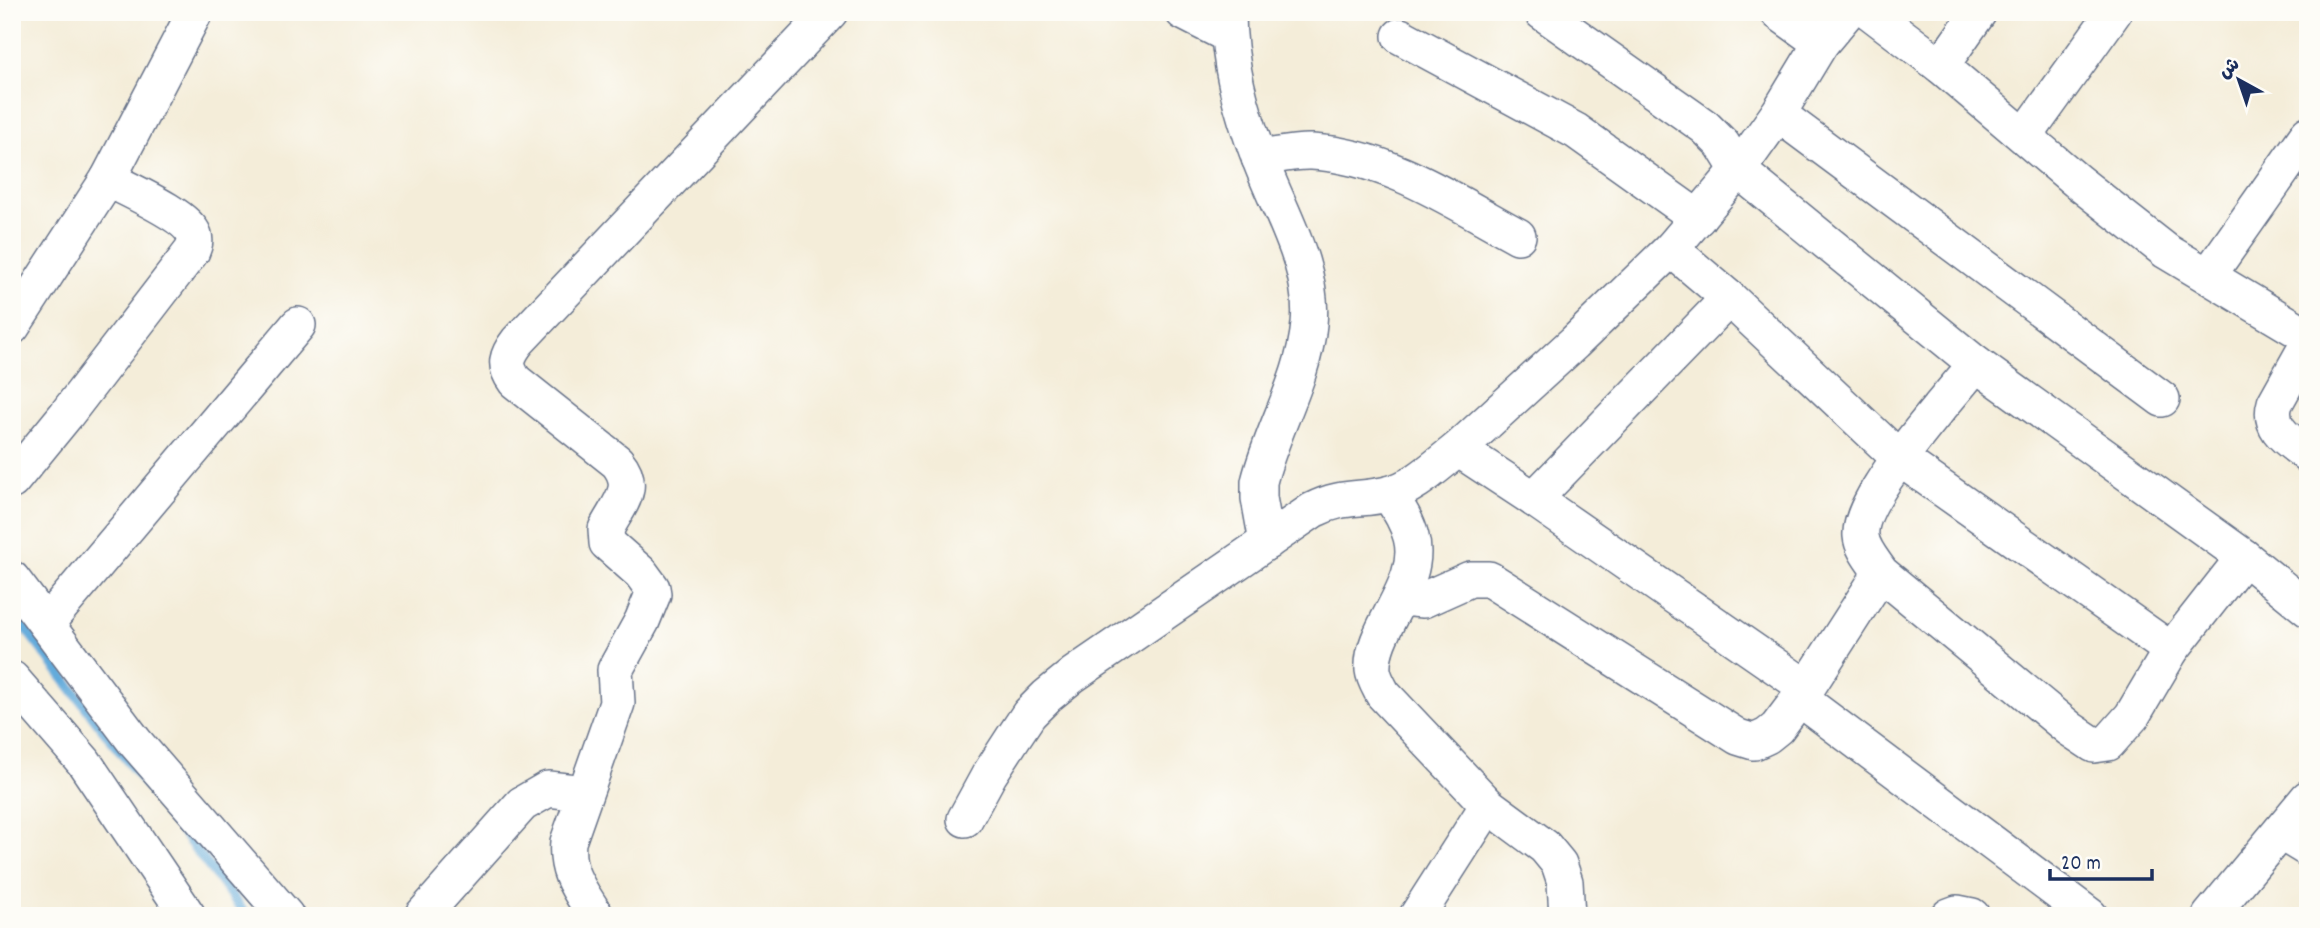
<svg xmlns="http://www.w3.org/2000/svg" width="2320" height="928" font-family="Dekko,'Playpen Sans Arabic',sans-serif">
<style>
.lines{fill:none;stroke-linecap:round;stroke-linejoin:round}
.stream{stroke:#64abdb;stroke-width:10}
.street-casing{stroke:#677289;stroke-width:38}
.street{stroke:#fff;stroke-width:35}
</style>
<rect width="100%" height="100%" fill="#fdfcf7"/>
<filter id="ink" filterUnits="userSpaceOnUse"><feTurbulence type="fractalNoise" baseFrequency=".0143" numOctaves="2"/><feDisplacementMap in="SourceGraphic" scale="14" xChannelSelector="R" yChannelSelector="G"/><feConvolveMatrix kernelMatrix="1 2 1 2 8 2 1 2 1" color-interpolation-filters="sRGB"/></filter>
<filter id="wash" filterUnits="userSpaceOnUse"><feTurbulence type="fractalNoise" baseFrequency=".00686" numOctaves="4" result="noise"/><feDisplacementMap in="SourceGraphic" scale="28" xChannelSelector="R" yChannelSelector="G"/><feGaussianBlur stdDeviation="1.57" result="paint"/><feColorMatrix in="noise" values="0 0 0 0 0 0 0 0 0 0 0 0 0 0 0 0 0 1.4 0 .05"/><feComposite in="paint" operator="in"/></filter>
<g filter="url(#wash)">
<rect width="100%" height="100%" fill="#f4edd9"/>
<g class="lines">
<path class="stream" d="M 12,611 L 247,916"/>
</g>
</g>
<g filter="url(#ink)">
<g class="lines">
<defs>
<g id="street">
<path d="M 1183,12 L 1228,35"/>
<path d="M 1228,12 C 1228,63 1241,110 1259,157 C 1278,210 1315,266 1309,324 C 1304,379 1272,429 1259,482 L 1259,498 L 1267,542"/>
<path d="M 1542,12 L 1705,127 L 1722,144 L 1738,170 L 1976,364 L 2244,557 L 2308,609"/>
<path d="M 1778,12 L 1821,43"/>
<path d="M 1870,12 L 1941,66 L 2078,182 L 2166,251 L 2308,336"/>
<path d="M 1400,36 L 1576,131 L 1698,218"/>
<path d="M 1941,66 L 1979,12"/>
<path d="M 1778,114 L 2162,399"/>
<path d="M 2025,136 L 2114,12"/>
<path d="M 1259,158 C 1276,156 1295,151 1312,152 C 1388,156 1453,201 1518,236"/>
<path d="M 108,179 L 195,12"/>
<path d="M 1671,249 L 1729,298 L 1899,458 L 2171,650"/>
<path d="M 2208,276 L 2308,134"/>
<path d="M 12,327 L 108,179 C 128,190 187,215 194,235 C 196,242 194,246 192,251 L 66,415 L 12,481"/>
<path d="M 2308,344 L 2275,403 C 2267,429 2290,441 2308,455"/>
<path d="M 1976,364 C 1950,396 1857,498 1861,536 C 1862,549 1874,562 1881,573 L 2070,729 L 2094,745 L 2108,743 L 2132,716 L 2171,650 L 2244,557"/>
<path d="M 1389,494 C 1398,508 1407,521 1411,537 C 1424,584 1370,628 1373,670 C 1374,679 1379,686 1383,694 L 1488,805 L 1545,847 L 1559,864 L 1565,882 L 1567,916"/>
<path d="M 1534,499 L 1729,298"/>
<path d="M 12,579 L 135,742 L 286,916"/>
<path d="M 1401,598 L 1423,600 L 1470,579 L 1489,579 L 1738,737 L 1754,742 L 1767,736 L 1777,728 L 1807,688 L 1881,573"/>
<path d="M 46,624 L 298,325"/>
<path d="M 12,679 L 84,762 L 188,916"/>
<path d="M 1807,688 L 1534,499 L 1458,449 L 1574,343 L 1671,249 L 1738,170 L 1778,114 L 1821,43 L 1847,12"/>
<path d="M 1799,698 L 2090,916"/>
<path d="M 965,819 L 989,775 L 1013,738 L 1029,714 L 1047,696 L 1073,675 L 1313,510 C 1342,495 1359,501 1388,494 C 1414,488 1437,465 1458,449"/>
<path d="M 2280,832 L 2308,849"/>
<path d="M 422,916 L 522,804 L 548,789 L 584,793"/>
<path d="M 596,916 C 580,890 565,874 568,842 L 617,703 L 615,670 L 642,621 L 653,594 L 652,588 L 641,573 L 607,543 L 606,529 C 619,504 638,487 617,462 L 515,381 C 503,365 507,355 518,341 L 830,12"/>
<path d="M 1417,916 L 1488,805"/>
<path d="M 1949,916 L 1957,913 L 1972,916"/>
<path d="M 2210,916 L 2308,798"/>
</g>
</defs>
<use href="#street" class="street-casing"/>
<use href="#street" class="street"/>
</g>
</g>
<rect width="2320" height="928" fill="none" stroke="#fdfcf7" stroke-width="42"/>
<g transform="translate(2239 80) rotate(320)" stroke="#fdfcf7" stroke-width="5" paint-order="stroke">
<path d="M0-5L12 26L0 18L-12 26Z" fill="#1b2f5e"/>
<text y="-10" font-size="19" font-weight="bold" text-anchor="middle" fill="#1b2f5e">ش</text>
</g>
<path d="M2050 869v10h102v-10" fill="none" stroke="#1b2f5e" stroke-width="3.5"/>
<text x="2061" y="869" font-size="21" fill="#1b2f5e" stroke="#fdfcf7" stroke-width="5" paint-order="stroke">20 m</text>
</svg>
